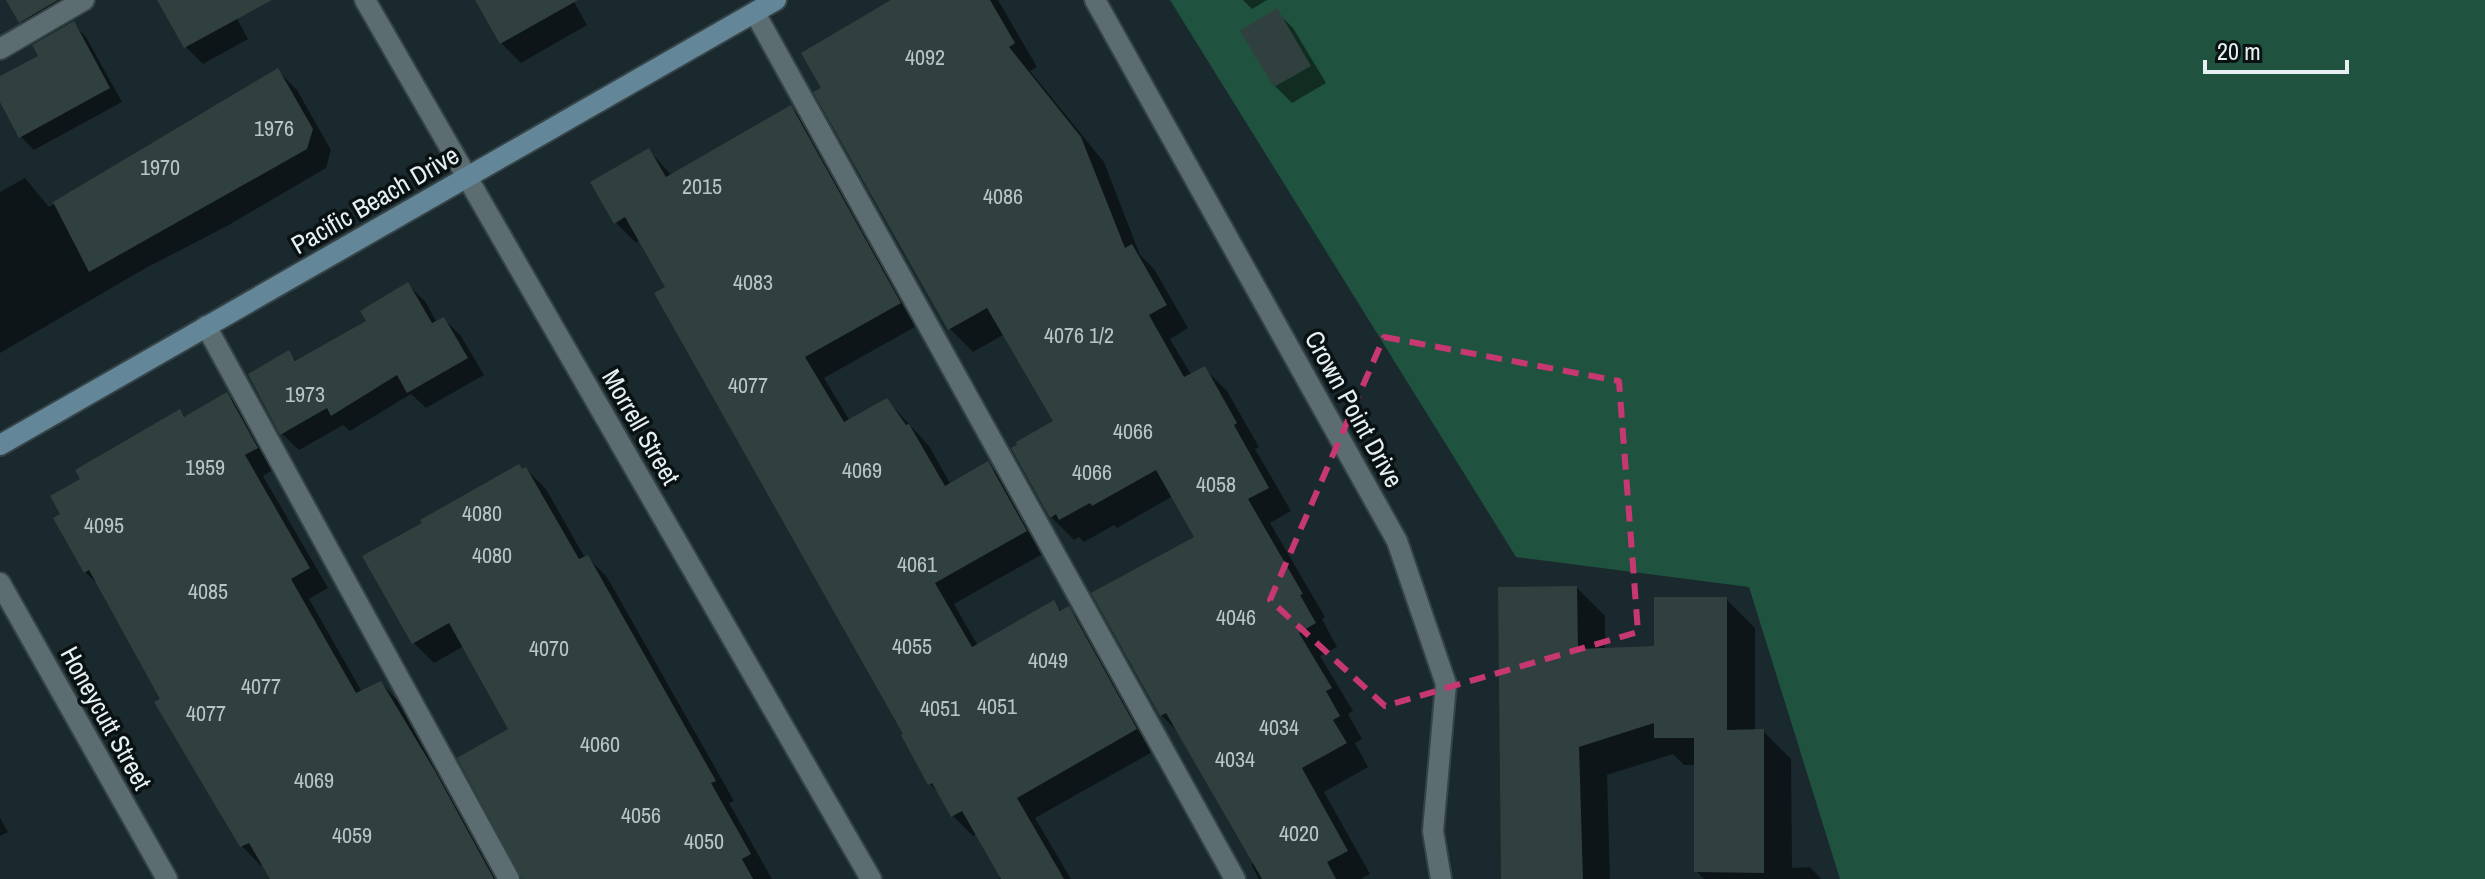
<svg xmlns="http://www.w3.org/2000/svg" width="2485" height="879" font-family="'Archivo Narrow',sans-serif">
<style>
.green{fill:#20533f}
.shadow{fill:#0007}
.building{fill:#30403e}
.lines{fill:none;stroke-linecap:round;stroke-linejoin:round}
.lane-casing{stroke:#364346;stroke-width:24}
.street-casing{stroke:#364346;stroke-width:24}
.secondary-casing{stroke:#364346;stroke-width:24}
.lane{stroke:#5c6d71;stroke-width:20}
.street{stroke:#5c6d71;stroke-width:20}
.secondary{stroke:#638799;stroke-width:20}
.marked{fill:none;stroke:#c73872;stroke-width:6;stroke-dasharray:16 10;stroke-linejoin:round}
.labels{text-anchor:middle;stroke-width:7;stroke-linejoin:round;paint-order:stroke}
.number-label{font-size:22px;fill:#b8c4c5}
.street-label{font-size:26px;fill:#e6f0f2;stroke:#0a1112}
</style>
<rect width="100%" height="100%" fill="#1a292d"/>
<path class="green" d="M 1170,0 L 2485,0 L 2485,879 L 1840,879 L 1749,587 L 1516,557 Z"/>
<g class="shadow">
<path d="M 8,0 L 74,0 L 38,38 L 21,22 Z"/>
<path d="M 160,0 L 227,0 L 248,39 L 203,64 L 186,47 Z"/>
<path d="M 476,0 L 573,0 L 587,25 L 521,63 L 501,43 Z"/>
<path d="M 896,0 L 998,0 L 1037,67 L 1030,71 L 1104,162 L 1140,255 L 1154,269 L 1188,328 L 1170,339 L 1192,376 L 1204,368 L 1227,391 L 1259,447 L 1255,449 L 1291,511 L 1270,523 L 1325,617 L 1322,619 L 1337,647 L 1320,656 L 1353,711 L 1348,714 L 1362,739 L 1355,743 L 1368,767 L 1324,792 L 1370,874 L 1361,879 L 1259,879 L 1251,864 L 1255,862 L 1182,736 L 1161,715 L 1196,537 L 1173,496 L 1117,528 L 1114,525 L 1084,542 L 1079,537 L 1074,540 L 1051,517 L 1055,422 L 1005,334 L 973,352 L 950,329 L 816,92 L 823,88 Z"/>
<path d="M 1243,0 L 1267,0 L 1252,9 Z"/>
<path d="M 1276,11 L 1293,28 L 1326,83 L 1292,103 L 1275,86 Z"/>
<path d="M 73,24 L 86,37 L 122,102 L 34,150 L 20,136 L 0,97 L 0,78 L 41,56 Z"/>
<path d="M 278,71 L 297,90 L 331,150 L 326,168 L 227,226 L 144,269 L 0,353 L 0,192 L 25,178 L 49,207 Z"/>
<path d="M 791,107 L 811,127 L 920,324 L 824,378 L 850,421 L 887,400 L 929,446 L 951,485 L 988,464 L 1008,484 L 1046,552 L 954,604 L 978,646 L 1053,603 L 1062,611 L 1068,608 L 1089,629 L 1156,750 L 1035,818 L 1071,879 L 998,879 L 1002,876 L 977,833 L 973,836 L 952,815 L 940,794 L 930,784 L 668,288 L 640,240 L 636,243 L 615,222 L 649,150 L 672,176 Z"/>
<path d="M 408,285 L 425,301 L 437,323 L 444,319 L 461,336 L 484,375 L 426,408 L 411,394 L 350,431 L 343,425 L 299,450 L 282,434 L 288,353 L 298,362 L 369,322 Z"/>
<path d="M 227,395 L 247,414 L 276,468 L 263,476 L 328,588 L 309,599 L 362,692 L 381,683 L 400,703 L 501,879 L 273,879 L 264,864 L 261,866 L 242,846 L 157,703 L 163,700 L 100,586 L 85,572 L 63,515 L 83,480 L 180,411 L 186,418 Z"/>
<path d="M 526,469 L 546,489 L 585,558 L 587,557 L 607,577 L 734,801 L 729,803 L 772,879 L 524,879 L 511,730 L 464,646 L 434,663 L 414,643 L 365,557 Z"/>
<path d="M 1577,588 L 1605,616 L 1605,650 L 1656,648 L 1726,599 L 1755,628 L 1755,731 L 1763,731 L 1791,759 L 1792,868 L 1810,867 L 1821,879 L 1704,879 L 1696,871 L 1696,765 L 1684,765 L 1673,754 L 1607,775 L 1610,879 L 1503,879 Z"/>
<path d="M 0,818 L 8,832 L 0,836 Z"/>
</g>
<g class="building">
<path d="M 6,0 L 58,0 L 19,23 Z"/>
<path d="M 157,0 L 272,0 L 184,48 Z"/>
<path d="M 475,0 L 578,0 L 500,44 Z"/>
<path d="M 891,0 L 990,0 L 1015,43 L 1009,47 L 1081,137 L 1125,248 L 1132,244 L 1167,305 L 1149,315 L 1184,377 L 1205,366 L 1237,423 L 1234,425 L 1269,488 L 1248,499 L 1303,594 L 1300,595 L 1316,623 L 1299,633 L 1332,688 L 1326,691 L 1340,716 L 1333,720 L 1347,743 L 1302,768 L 1348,851 L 1327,862 L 1336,879 L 1262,879 L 1166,713 L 1160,716 L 1091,593 L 1194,537 L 1156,470 L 1092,506 L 1090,503 L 1059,520 L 1056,514 L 1050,518 L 1011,448 L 1017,445 L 1016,442 L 1053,421 L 987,308 L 948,330 L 813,92 L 821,88 L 801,53 Z"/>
<path d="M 1277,8 L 1311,66 L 1274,87 L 1240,31 Z"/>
<path d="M 74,21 L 110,88 L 19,138 L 0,102 L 0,76 L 38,56 L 32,45 Z"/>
<path d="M 278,68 L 313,129 L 307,149 L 89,272 L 53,202 Z"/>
<path d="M 791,105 L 901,303 L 805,357 L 844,422 L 887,398 L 906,425 L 909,424 L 945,486 L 988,461 L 1027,531 L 935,583 L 972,647 L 1054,600 L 1060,611 L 1069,606 L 1137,729 L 1017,798 L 1064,879 L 1001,879 L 962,811 L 951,817 L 932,783 L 928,785 L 901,735 L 903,734 L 654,293 L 665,287 L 625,217 L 614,224 L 590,182 L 649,148 L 666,177 Z"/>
<path d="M 408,282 L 432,323 L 444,317 L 468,358 L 407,393 L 397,375 L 331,416 L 327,408 L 280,435 L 248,374 L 289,350 L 295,361 L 366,321 L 360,311 Z"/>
<path d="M 227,392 L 258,448 L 245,455 L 310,568 L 291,579 L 356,693 L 381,681 L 435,771 L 494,879 L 270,879 L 249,843 L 240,847 L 154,702 L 160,699 L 89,570 L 84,573 L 53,518 L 60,514 L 50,496 L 80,479 L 75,470 L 180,409 L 184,417 Z"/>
<path d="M 519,464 L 522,469 L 526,467 L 579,559 L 588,555 L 716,781 L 711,783 L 751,854 L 742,859 L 753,879 L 522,879 L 457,758 L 508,729 L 449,623 L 412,644 L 362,556 L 422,523 L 420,520 Z"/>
<path d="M 1577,586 L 1578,649 L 1654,646 L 1654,597 L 1727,597 L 1727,730 L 1764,729 L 1764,873 L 1694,872 L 1694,738 L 1654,738 L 1654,723 L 1579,747 L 1583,879 L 1501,879 L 1498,587 Z"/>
</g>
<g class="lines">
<defs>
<g id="lane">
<path d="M 755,13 L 1235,879"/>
<path d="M 0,49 L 84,0"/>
<path d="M 206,326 L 509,879"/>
</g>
<g id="street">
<path d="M 365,0 L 871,879"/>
<path d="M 1095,0 L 1397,541 L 1446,684 L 1433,831 L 1441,879"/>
<path d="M 0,583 L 167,879"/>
</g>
<path id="secondary" d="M 0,445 L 776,0"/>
</defs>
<use href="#lane" class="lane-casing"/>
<use href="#street" class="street-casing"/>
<use href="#secondary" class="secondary-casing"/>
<use href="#lane" class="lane"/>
<use href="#street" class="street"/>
<use href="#secondary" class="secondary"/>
</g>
<path class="marked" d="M 1384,337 L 1619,381 L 1638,632 L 1385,706 L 1270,600 Z"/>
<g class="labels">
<g class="number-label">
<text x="925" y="65">4092</text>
<text x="274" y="136">1976</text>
<text x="160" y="175">1970</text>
<text x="702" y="194">2015</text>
<text x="1003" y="204">4086</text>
<text x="753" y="290">4083</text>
<text x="1079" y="343">4076 1/2</text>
<text x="748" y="393">4077</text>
<text x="305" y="402">1973</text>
<text x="1133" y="439">4066</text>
<text x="205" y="475">1959</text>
<text x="862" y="478">4069</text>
<text x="1092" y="480">4066</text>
<text x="1216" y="492">4058</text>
<text x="482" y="521">4080</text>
<text x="104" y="533">4095</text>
<text x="492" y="563">4080</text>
<text x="917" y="572">4061</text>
<text x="208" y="599">4085</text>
<text x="1236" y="625">4046</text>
<text x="912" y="654">4055</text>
<text x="549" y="656">4070</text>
<text x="1048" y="668">4049</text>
<text x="261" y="694">4077</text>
<text x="997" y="714">4051</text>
<text x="940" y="716">4051</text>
<text x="206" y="721">4077</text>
<text x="1279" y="735">4034</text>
<text x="600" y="752">4060</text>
<text x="1235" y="767">4034</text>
<text x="314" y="788">4069</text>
<text x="641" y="823">4056</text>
<text x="1299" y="841">4020</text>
<text x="352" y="843">4059</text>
<text x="704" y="849">4050</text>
</g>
<g class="street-label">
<text transform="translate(375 200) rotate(-30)" y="9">Pacific Beach Drive</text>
<text transform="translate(1354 409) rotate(61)" y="9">Crown Point Drive</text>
<text transform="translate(641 427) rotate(60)" y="9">Morrell Street</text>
<text transform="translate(106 718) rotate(61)" y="9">Honeycutt Street</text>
</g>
</g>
<path d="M2205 60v12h142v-12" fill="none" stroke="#e6f0f2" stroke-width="4"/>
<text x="2217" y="60" font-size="24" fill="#e6f0f2" stroke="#0a1112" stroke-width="6" paint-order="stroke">20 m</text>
</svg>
